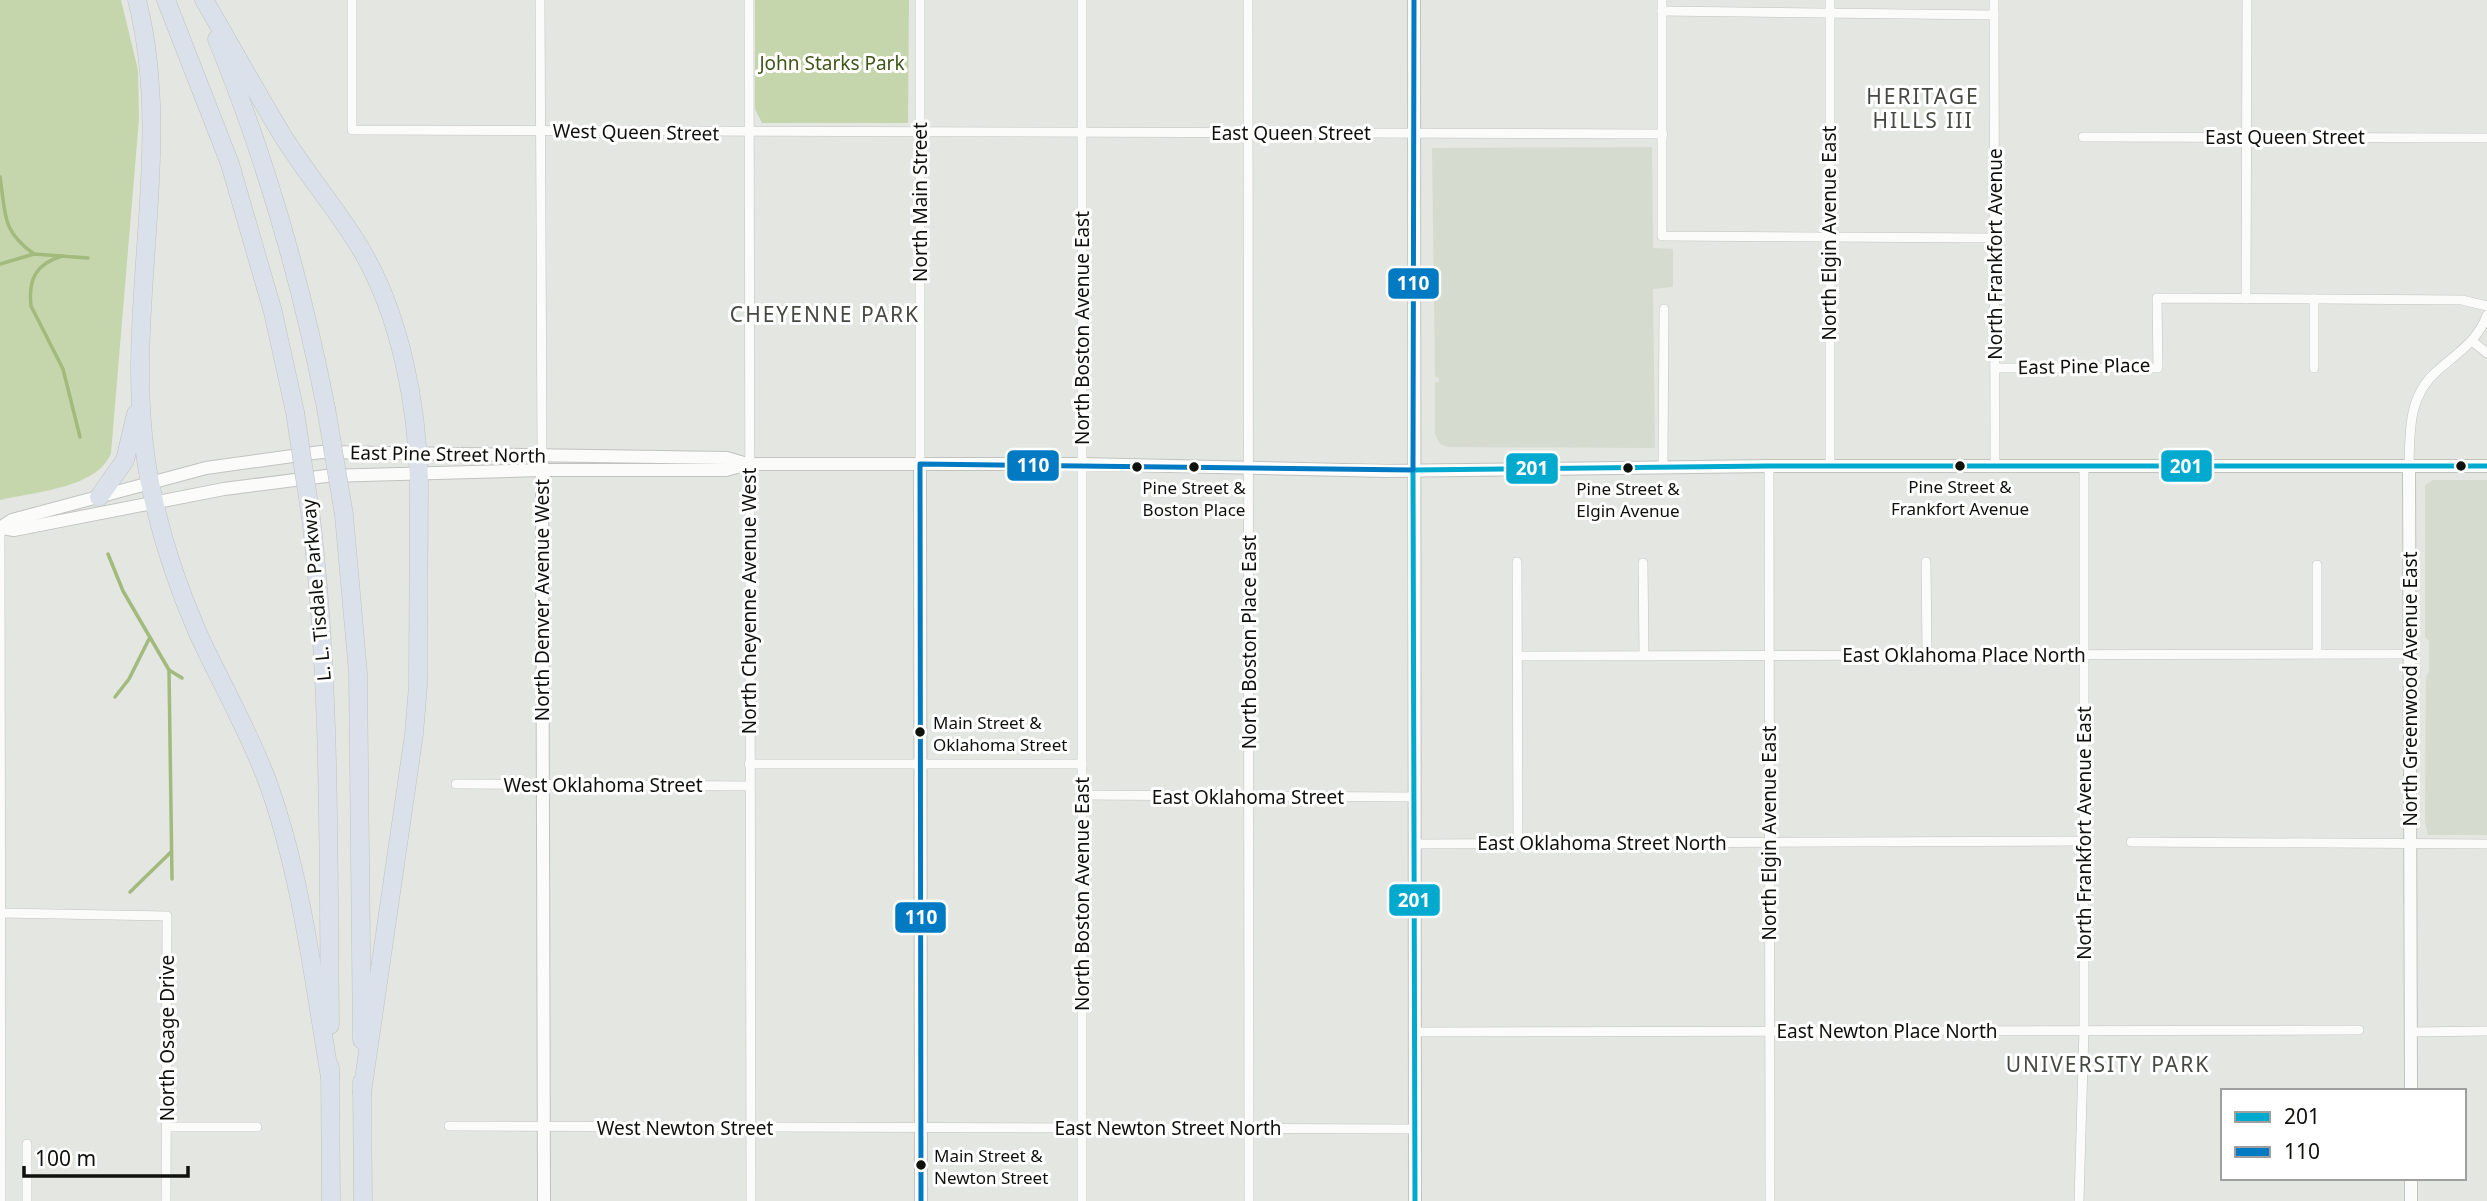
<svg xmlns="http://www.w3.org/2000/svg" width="2487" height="1201" font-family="'Noto Sans',sans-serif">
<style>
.built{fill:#d5dbcf}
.green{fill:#c5d6ad}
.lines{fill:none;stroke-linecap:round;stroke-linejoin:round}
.stream{stroke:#a2ba7c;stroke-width:3.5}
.street-casing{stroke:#c1c3bf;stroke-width:10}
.secondary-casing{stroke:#c1c3bf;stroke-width:14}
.highway-casing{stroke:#c1c2c0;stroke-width:19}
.street{stroke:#fbfbfa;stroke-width:9}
.secondary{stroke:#fbfbfa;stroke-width:12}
.highway{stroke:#dbe1ea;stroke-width:18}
.highway-bridge-casing{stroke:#c1c2c0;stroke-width:19;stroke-linecap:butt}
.highway-bridge{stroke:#dbe1ea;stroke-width:18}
.bus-1-casing{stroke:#fff;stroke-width:10}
.bus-2-casing{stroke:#fff;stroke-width:10}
.bus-1{stroke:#00a9ce;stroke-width:5}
.bus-2{stroke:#007ac2;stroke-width:5}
.bus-dot{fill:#0f110d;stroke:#fff;stroke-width:2.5}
.labels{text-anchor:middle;stroke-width:6;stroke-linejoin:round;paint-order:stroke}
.bus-label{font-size:17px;fill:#0f110d;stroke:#fff}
.park-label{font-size:19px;fill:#405518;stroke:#fff}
.street-label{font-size:19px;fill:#0f110d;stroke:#fff}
.neighbourhood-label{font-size:21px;letter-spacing:2px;fill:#464941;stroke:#fff}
.line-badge{stroke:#fff;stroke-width:2.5}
.badge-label{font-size:19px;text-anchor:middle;font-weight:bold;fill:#fff}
</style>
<rect width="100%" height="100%" fill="#e4e6e1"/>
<g class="built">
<path d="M 1652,147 L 1653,248 L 1673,249 L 1673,287 L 1653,289 L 1655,448 L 1448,447 L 1440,444 L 1435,434 L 1435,382 L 1439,382 L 1439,378 L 1435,377 L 1432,148 Z"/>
<path d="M 2433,480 L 2487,480 L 2487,835 L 2428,835 L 2425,821 L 2426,677 L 2429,672 L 2429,641 L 2425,637 L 2425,485 Z"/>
</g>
<g class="green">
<path d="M 0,0 L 121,0 L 138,70 L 139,119 L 111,453 C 98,488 34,492 0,500 Z"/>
<path d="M 755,0 L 909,0 L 908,123 L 762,123 L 755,109 Z"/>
</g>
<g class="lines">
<g class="stream">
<path d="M 0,177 C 6,215 1,230 34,254"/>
<path d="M 62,256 C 36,264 28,279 31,306 L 63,369 L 80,437"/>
<path d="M 0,264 L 34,254 L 88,258"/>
<path d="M 108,554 L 123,591 L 169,670 L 172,879"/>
<path d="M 169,670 L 182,678"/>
<path d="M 115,697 L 129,679 L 149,639"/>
<path d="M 130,892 L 171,852"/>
</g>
<defs>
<g id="street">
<path d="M 352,0 L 352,130 L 1663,134"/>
<path d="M 540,0 L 542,455"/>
<path d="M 749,0 L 751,1201"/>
<path d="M 920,0 L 920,464"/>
<path d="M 1248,0 L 1249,1201"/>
<path d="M 1662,0 L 1662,236 L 1994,238"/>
<path d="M 1830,0 L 1830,466"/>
<path d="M 1994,0 L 1995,465"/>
<path d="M 1662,11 L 1994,15"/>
<path d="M 2083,137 L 2487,138"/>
<path d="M 2246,299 L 2247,0"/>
<path d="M 2472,341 L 2487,353"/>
<path d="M 1995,368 L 2158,368 L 2157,298 L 2462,300 L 2487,306"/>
<path d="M 2314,368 L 2314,299"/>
<path d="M 1663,466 L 1664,309"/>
<path d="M 1769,466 L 1770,1201"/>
<path d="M 2409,466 C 2410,431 2408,396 2437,371 C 2457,353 2478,341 2487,315"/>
<path d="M 0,528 L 1,1201"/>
<path d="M 1517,562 L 1518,843"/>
<path d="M 1926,562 L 1927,655"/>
<path d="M 1643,563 L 1644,655"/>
<path d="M 2317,565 L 2317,654"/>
<path d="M 1518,656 L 2410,654"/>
<path d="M 749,764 L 1082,764"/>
<path d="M 456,784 L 749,786"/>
<path d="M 1082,795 L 1415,797"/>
<path d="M 2131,842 L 2487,844"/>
<path d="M 1415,844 L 2084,841"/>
<path d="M 0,913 L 167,916 L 166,1201"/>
<path d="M 1415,1032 L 2359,1030"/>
<path d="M 2411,1032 L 2487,1031"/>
<path d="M 449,1126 L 1415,1129"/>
<path d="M 167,1127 L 257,1127"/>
<path d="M 27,1201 L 27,1144"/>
<path d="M 1082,1201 L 1082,0"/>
<path d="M 2079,1201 L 2084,1029 L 2084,466"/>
</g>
<g id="secondary">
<path d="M 1414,0 L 1415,1201"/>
<path d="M 542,463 L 544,1201"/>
<path d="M 920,464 L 921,1201"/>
<path d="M 2409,466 L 2411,1091"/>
<path d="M 0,528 L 14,530 L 224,489 L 326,476 L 542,470 L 726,470 L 748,464 L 1082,464 L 1387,471 L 1769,466 L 2487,466"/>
<path d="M 0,528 L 12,520 L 206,468 L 321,452 L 727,458 L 747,464"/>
<path d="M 2411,1178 L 2411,1201"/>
</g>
<g id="highway">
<path d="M 137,0 C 177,158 118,322 150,483 C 160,533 177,585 197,631 C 220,682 249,731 268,783 C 302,878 313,978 330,1077"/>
<path d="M 166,0 L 230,164 L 273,312 L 295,412"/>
<path d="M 204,0 C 230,44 255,90 281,133 C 306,174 338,210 362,251 C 401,318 417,405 419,481 L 418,686 L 414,734 L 362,1093"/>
<path d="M 217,39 C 266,159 301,281 326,408"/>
<path d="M 99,497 L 125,460 L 136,414"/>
<path d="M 344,515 L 358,673 L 362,1040"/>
<path d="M 311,518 C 331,686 328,856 330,1025"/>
<path d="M 330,1067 L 331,1201"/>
<path d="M 362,1082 L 363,1201"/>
</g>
</defs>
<use href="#street" class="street-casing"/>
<use href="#secondary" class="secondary-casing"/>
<use href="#highway" class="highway-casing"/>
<use href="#street" class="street"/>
<use href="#secondary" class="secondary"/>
<use href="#highway" class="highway"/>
<defs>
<g id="highway-bridge">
<path d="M 326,408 L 344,515"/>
<path d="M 295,412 L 311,518"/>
</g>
</defs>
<use href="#highway-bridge" class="highway-bridge-casing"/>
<use href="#highway-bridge" class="highway-bridge"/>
<defs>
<path id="bus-1" d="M 1415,1201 L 1413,470 L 1769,466 L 2487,466"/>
<path id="bus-2" d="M 921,1201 L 920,464 L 1413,470 L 1414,0"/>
</defs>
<use href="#bus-1" class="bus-1-casing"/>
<use href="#bus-2" class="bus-2-casing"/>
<use href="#bus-1" class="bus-1"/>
<use href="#bus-2" class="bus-2"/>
</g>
<g class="bus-dot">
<circle cx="1960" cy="466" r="6"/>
<circle cx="2461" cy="466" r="6"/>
<circle cx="1137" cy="467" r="6"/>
<circle cx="1194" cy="467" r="6"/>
<circle cx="1628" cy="468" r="6"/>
<circle cx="920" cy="732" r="6"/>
<circle cx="921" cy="1165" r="6"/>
</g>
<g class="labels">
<g class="bus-label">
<text x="1960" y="493">Pine Street &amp;<tspan x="1960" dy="22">Frankfort Avenue</tspan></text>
<text x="1194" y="494">Pine Street &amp;<tspan x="1194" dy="22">Boston Place</tspan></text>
<text x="1628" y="495">Pine Street &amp;<tspan x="1628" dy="22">Elgin Avenue</tspan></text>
<text x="933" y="729" text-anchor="start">Main Street &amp;<tspan x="933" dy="22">Oklahoma Street</tspan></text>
<text x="934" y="1162" text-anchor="start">Main Street &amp;<tspan x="934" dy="22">Newton Street</tspan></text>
</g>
<g class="park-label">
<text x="832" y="70">John Starks Park</text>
</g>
<g class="street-label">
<text transform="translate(636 132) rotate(1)" y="7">West Queen Street</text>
<text x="1291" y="140">East Queen Street</text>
<text x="2285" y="144">East Queen Street</text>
<text transform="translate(920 202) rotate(-90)" y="7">North Main Street</text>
<text transform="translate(1829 233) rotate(-90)" y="7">North Elgin Avenue East</text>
<text transform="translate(1995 254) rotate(-90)" y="7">North Frankfort Avenue</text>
<text transform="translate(1082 328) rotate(-90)" y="7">North Boston Avenue East</text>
<text transform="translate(2084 366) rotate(-1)" y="7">East Pine Place</text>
<text transform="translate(448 454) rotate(1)" y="7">East Pine Street North</text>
<text transform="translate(316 590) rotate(-95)" y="7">L. L. Tisdale Parkway</text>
<text transform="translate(542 600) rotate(-90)" y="7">North Denver Avenue West</text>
<text transform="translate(749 601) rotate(-90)" y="7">North Cheyenne Avenue West</text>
<text transform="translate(1249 642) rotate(-90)" y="7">North Boston Place East</text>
<text x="1964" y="662">East Oklahoma Place North</text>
<text transform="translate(2410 689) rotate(-90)" y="7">North Greenwood Avenue East</text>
<text x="603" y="792">West Oklahoma Street</text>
<text x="1248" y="804">East Oklahoma Street</text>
<text transform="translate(1769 833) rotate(-90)" y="7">North Elgin Avenue East</text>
<text transform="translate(2084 833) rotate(-90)" y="7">North Frankfort Avenue East</text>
<text x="1602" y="850">East Oklahoma Street North</text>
<text transform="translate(1082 894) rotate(-90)" y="7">North Boston Avenue East</text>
<text x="1887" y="1038">East Newton Place North</text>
<text transform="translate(167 1038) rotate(-90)" y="7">North Osage Drive</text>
<text x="685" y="1135">West Newton Street</text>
<text x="1168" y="1135">East Newton Street North</text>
</g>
<g class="neighbourhood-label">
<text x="1923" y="104">HERITAGE<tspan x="1923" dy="24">HILLS III</tspan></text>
<text x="825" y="322">CHEYENNE PARK</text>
<text x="2108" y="1072">UNIVERSITY PARK</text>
</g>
</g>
<g class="line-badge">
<rect x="1387" y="267" width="53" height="33" rx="7" fill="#007ac2"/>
<rect x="1006" y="449" width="54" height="33" rx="7" fill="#007ac2"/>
<rect x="2160" y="449" width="53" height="34" rx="7" fill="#00a9ce"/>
<rect x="1505" y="452" width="54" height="33" rx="7" fill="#00a9ce"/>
<rect x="1388" y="883" width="53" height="34" rx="7" fill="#00a9ce"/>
<rect x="894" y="901" width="53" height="33" rx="7" fill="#007ac2"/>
</g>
<g class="badge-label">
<text x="1413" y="290">110</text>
<text x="1033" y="472">110</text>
<text x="2186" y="473">201</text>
<text x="1532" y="475">201</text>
<text x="1414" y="907">201</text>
<text x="921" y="924">110</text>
</g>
<rect x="2221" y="1089" width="245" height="91" fill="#ffffff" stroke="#9fa09e" stroke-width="2"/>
<rect x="2235" y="1112" width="35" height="10" fill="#00a9ce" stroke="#9fa09e" stroke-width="2"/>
<text x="2284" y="1124" font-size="21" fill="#0f110d">201</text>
<rect x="2235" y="1147" width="35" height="10" fill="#007ac2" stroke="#9fa09e" stroke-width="2"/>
<text x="2284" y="1159" font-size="21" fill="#0f110d">110</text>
<path d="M24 1166v10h164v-10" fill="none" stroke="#0f110d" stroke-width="3.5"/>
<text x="35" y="1166" font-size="21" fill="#0f110d" stroke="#ffffff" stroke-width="5" paint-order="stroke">100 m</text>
</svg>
